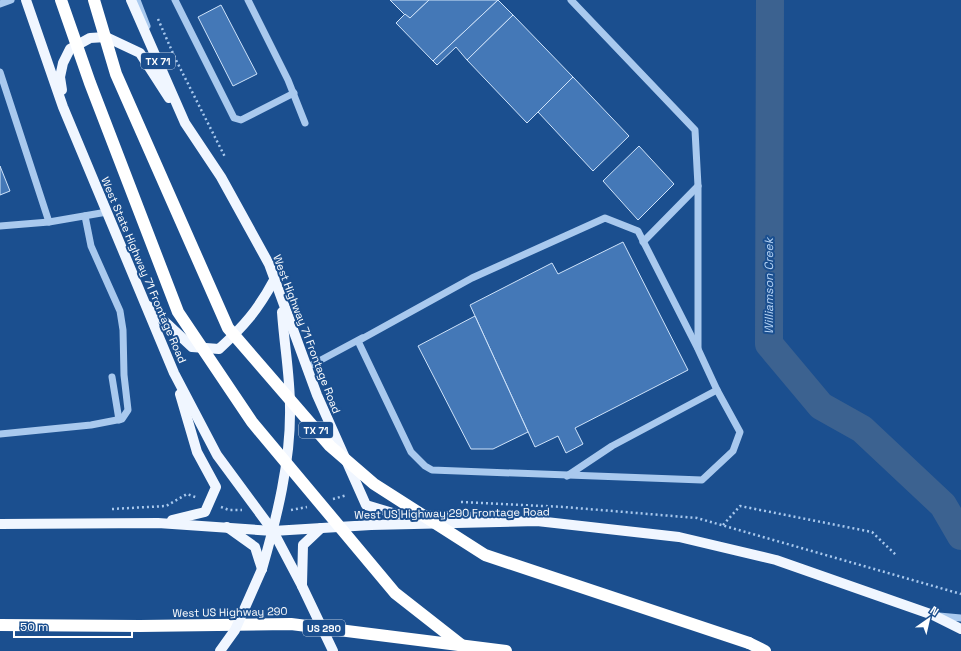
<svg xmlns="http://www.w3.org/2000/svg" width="961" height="651" font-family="'Space Grotesk',sans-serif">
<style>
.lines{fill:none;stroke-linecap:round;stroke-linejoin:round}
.river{stroke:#3c6290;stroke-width:28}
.building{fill:#4478b7;stroke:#cfe3fa}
.path{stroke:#a9c9ee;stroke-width:2.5;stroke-dasharray:2 3;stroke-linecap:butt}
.minor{stroke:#a9c9ee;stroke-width:7}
.major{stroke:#f0f6ff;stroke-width:10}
.highway{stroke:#fff;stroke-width:12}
.minor-bridge{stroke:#a9c9ee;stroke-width:7}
.major-bridge{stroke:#f0f6ff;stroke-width:10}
.highway-bridge{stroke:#fff;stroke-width:12}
.labels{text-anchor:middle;stroke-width:4;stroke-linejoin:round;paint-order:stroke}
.shield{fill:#1b4f8f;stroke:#bbcadd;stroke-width:1}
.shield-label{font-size:10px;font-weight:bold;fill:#fff}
.street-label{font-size:11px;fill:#fff;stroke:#1b4f8f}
.water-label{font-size:12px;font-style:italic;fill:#b5d3f5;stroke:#1b4f8f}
</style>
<rect width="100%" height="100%" fill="#1b4f8f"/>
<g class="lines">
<path class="river" d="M 770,0 L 769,344 L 821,406 L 862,429 L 943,505 L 961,536"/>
</g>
<g class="building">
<path d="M 390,0 L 429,0 L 410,18 L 405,15 Z"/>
<path d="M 429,0 L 498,0 L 433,61 L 396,23 L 405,14 L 410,18 Z"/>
<path d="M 498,0 L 513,15 L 467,60 L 456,47 L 437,65 L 433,61 Z"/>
<path d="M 221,5 L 257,74 L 233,86 L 198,17 Z"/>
<path d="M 513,15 L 573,77 L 527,123 L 467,60 Z"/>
<path d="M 573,77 L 629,136 L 593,171 L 538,112 Z"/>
<path d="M 639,146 L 674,184 L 638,220 L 603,181 Z"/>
<path d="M 0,166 L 10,191 L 0,195 Z"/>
<path d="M 623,242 L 688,370 L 575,428 L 583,444 L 566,453 L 558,436 L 535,447 L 470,305 L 552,263 L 558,274 Z"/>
<path d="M 475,316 L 528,432 L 493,449 L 471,449 L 418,346 Z"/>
</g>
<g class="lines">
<g class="path">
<path d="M 158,19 L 175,58 L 225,157"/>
<path d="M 333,499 L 347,495"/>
<path d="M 461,502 L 564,507 L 697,518 L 961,594"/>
<path d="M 221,507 L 229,510 L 242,510"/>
<path d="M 112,509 L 166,506 L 187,494 L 198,498"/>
<path d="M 291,510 L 307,507"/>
<path d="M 723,525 L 740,506 L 872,532 L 896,555"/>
</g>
<g class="minor">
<path d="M 137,0 L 147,26"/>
<path d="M 175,0 L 234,118 L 241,120 L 294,93"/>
<path d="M 248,0 L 288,80 L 305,123"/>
<path d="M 571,0 L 695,130 L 698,186 L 698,348"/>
<path d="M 0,4 L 11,0"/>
<path d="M 0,72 L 49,222"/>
<path d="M 605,218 L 638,231 L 698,349 L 717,390 L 740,432 L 733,451 L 702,480 L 432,470 L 425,466 L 411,452 L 358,341 L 472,278 Z"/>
<path d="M 0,226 L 49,222 L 107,212"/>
<path d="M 643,242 L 698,186"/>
<path d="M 306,368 L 362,338"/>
<path d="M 112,377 L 119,420"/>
<path d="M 0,434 L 91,425 L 122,419 L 128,410 L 124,375 L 123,330 L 120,311 L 91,246 L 85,216"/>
<path d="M 567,476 L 612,446 L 717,390"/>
</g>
<g class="major">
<path d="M 26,0 L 63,107 L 174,373 L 217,455 L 273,531 L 302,586"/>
<path d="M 131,0 L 185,123 L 221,177 L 269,264 L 317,395 L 366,505 L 396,514 L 473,517"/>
<path d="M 62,90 L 60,77 L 63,63 L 70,49 L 90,38 L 106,37 L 140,53 L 169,98"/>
<path d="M 148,306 L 192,347 L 219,349 C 244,326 258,310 274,280"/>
<path d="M 172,520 L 205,512 L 216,487 L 197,452 L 180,394"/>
<path d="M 0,524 L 158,523 L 273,531 L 371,525 L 537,521 L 679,537 L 776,560 L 933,615"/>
<path d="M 227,527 L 255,547 L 262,569"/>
<path d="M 262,569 C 277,517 291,461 290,407 C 290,375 284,343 282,312"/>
<path d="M 302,584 L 303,545 L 321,528"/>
</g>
<g class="highway">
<path d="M 0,625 L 140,626 L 291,624 L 506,651"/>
<path d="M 749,643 L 765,651"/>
</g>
<path class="minor-bridge" d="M 939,616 L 961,618"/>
<g class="major-bridge">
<path d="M 302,586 L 333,651"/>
<path d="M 933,615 L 961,629"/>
<path d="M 220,651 L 235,630 L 262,569"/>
</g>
<g class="highway-bridge">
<path d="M 61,0 L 90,83 L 178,312 L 252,422 L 395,593 L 469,651"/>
<path d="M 94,0 L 116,74 L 228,328 L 330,446 L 374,484 L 485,555 L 749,643"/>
</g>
</g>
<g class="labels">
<g class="shield">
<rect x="141" y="53" width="34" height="16" rx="3"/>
<rect x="299" y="422" width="34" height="16" rx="3"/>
<rect x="303" y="620" width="42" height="16" rx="3"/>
</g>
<g class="shield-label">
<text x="158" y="65">TX 71</text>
<text x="316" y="434">TX 71</text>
<text x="324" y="632">US 290</text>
</g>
<g class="street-label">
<text transform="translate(144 270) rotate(67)" y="4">West State Highway 71 Frontage Road</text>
<text transform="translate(307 334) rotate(69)" y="4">West Highway 71 Frontage Road</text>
<text transform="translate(452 513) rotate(-1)" y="4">West US Highway 290 Frontage Road</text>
<text transform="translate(230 612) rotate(-1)" y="4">West US Highway 290</text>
</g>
<g class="water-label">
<text transform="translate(769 286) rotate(-90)" y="4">Williamson Creek</text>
</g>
</g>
<g transform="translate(929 619) rotate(34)" stroke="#1b4f8f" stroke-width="3" paint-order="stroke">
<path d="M0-3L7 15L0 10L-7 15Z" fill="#ffffff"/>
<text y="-6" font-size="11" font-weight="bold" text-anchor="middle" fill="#ffffff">N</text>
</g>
<path d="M14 631v6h118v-6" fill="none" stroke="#ffffff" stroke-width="2"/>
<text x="20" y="631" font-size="12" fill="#ffffff" stroke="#1b4f8f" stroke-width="3" paint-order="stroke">50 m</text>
</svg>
